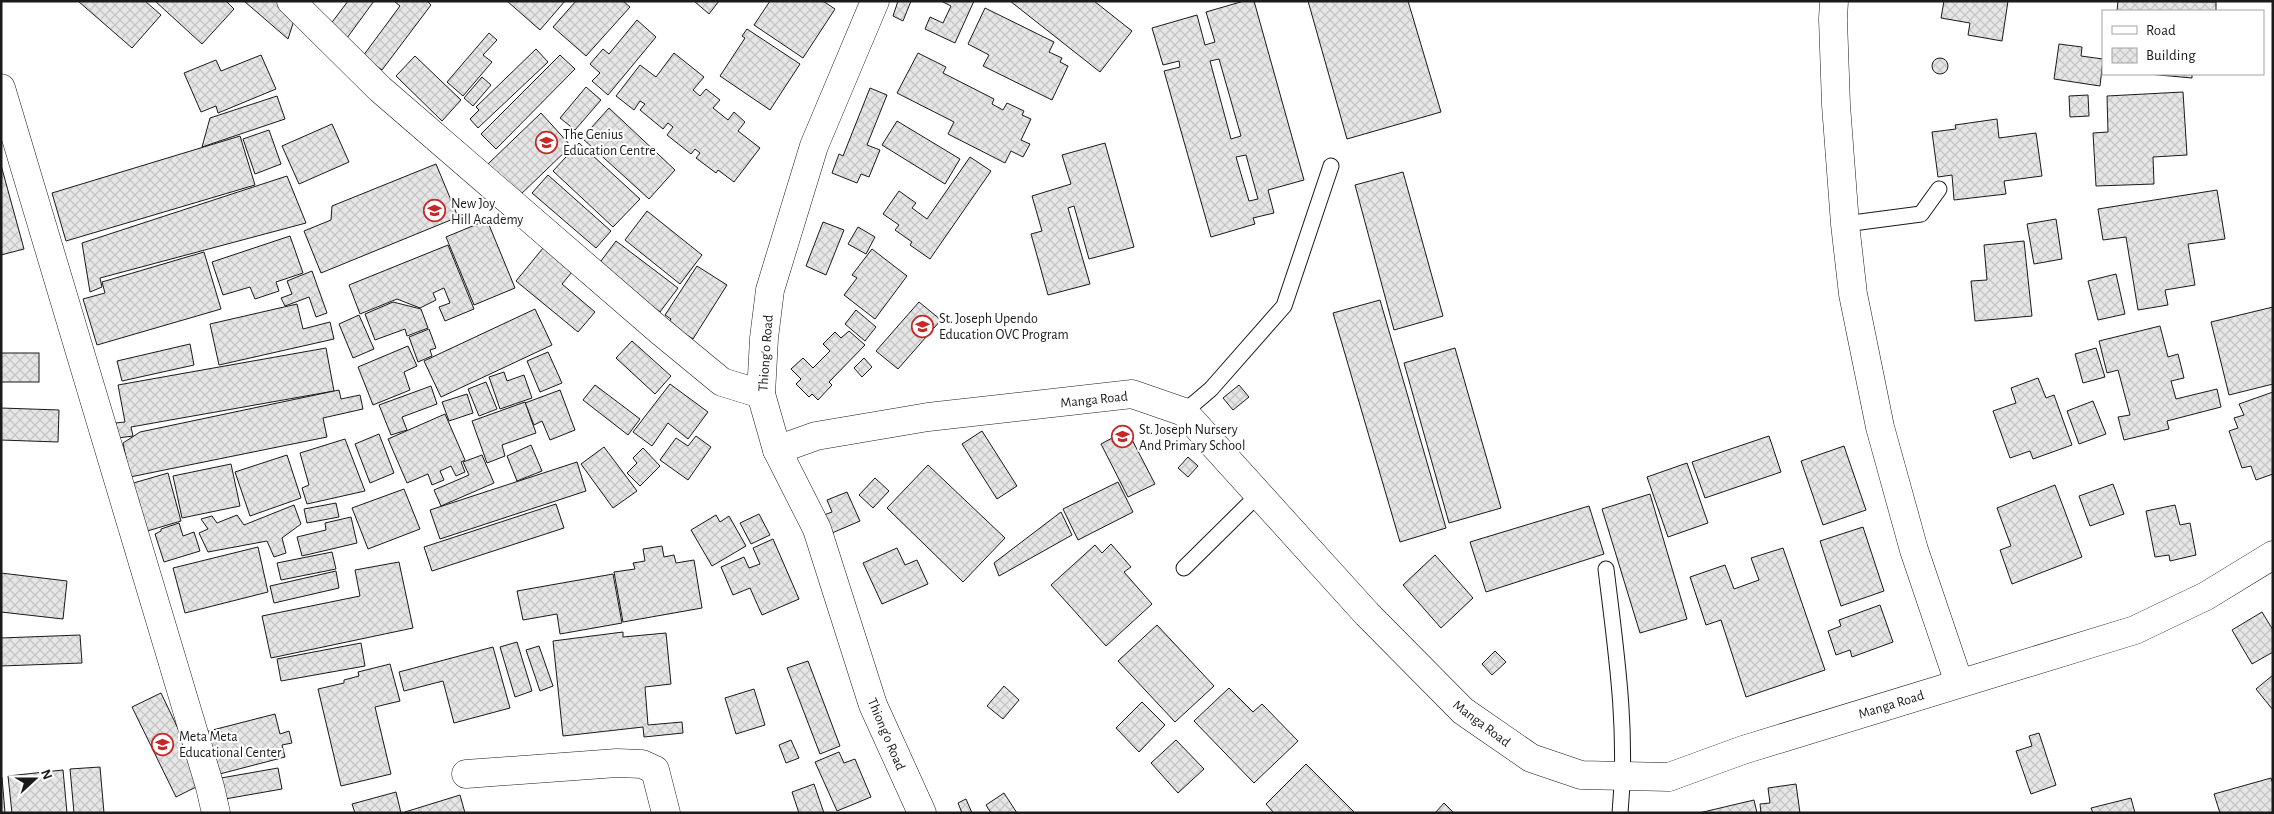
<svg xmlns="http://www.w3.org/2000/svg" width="2274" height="814" font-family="'Alegreya Sans',sans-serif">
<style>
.building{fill:url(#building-cross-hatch);stroke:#1a1a1a;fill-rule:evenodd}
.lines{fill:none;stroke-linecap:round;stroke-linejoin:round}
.service-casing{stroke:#1a1a1a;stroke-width:17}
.minor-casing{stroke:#1a1a1a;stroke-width:29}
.service{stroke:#fff;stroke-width:15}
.minor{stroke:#fff;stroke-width:28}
.labels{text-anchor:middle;stroke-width:4;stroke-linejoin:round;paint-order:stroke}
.poi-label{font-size:14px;fill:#1a1a1a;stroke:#fff;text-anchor:start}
.street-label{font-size:14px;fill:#1a1a1a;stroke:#fff}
</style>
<defs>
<pattern id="building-cross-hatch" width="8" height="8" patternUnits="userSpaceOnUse" patternTransform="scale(1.25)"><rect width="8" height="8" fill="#e6e6e6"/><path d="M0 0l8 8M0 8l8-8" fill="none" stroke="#c5c5c5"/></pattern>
</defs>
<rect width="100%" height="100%" fill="#fff"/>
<g class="building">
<path d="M 78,1 L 145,1 L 161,15 L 132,48 Z"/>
<path d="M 155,1 L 226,1 L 234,9 L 202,44 Z"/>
<path d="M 244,1 L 286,1 L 297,11 L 288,39 Z"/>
<path d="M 348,1 L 374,1 L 347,38 L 330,25 Z"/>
<path d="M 394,1 L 427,1 L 431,5 L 382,70 L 363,56 L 400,6 Z"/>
<path d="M 507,1 L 565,1 L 540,30 Z"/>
<path d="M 576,1 L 623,1 L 630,7 L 586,56 L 553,27 Z"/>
<path d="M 694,1 L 719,1 L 709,14 Z"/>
<path d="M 770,1 L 823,1 L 835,9 L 803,58 L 754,25 Z"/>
<path d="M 898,1 L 911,1 L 903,21 L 893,16 Z"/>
<path d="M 941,1 L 974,1 L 955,43 L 925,29 L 930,17 L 943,23 L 951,6 Z"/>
<path d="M 1010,1 L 1094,1 L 1132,31 L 1100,72 Z"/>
<path d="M 1244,1 L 1254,1 L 1304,180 L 1268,190 L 1274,213 L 1253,218 L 1255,224 L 1211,237 L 1164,71 L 1180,67 L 1179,61 L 1163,65 L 1152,28 L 1197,15 L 1205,45 L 1215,42 L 1206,12 ZM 1219,59 L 1241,136 L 1231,139 L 1210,61 ZM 1246,155 L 1258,199 L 1249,201 L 1236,157 Z"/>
<path d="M 1308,1 L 1408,1 L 1441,112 L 1347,139 Z"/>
<path d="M 1944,1 L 2008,1 L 2002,41 L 1968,35 L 1970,23 L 1941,18 Z"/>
<path d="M 2118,1 L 2216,2 L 2216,11 L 2117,11 Z"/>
<path d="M 985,8 L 1054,42 L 1049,52 L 1062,58 L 1060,62 L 1068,66 L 1052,100 L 983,66 L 989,55 L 968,44 Z"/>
<path d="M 637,20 L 656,37 L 608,95 L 592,81 L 600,73 L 590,64 L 603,49 L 609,54 Z"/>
<path d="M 747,29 L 800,64 L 770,110 L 720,76 L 745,38 L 742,36 Z"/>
<path d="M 489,33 L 497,40 L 483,55 L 492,62 L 463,96 L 447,82 Z"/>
<path d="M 2059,44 L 2082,47 L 2081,56 L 2103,59 L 2100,86 L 2054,79 Z"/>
<path d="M 536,49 L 548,62 L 478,128 L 470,119 L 479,110 L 476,107 Z"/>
<path d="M 674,53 L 704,77 L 693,90 L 700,96 L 706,89 L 720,100 L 713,108 L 728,120 L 734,112 L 745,122 L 738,131 L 760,148 L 734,182 L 718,170 L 716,173 L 696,158 L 700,153 L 695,149 L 691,154 L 667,135 L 673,127 L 668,123 L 663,129 L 640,110 L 645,104 L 640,101 L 634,110 L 616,96 L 640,65 L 656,77 Z"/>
<path d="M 918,53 L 946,67 L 943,73 L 994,99 L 992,104 L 1003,110 L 1007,103 L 1024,111 L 1022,115 L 1031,119 L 1021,140 L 1030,144 L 1023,157 L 1011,151 L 1005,163 L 948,134 L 954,122 L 897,93 Z"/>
<path d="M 261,55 L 276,89 L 218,113 L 216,106 L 201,112 L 184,73 L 216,60 L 221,71 Z"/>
<path d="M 560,55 L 575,69 L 496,149 L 481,134 Z"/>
<path d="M 415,56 L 461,100 L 442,121 L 396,76 Z"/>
<circle cx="1940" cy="66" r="8"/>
<path d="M 2148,74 L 2192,74 L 2192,78 Z"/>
<path d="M 482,77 L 491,85 L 473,106 L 464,98 Z"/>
<path d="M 586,87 L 601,100 L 575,130 L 560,118 Z"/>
<path d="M 870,88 L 887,95 L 867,145 L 880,150 L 869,177 L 861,174 L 857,183 L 832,173 L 839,154 L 843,156 Z"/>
<path d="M 2183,92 L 2187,155 L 2153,157 L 2154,184 L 2096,186 L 2093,133 L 2108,132 L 2107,96 Z"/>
<path d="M 2088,95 L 2089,116 L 2070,117 L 2069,96 Z"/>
<path d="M 277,96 L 285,119 L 202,147 L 210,118 Z"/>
<path d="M 609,108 L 675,170 L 649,199 L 582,138 Z"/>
<path d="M 541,113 L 571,146 L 518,197 L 488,164 Z"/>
<path d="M 1997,119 L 1999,138 L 2036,133 L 2042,176 L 2004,181 L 2006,194 L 1954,200 L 1952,175 L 1938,177 L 1932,132 L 1956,129 L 1955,125 Z"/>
<path d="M 897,121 L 960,159 L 945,184 L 882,145 Z"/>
<path d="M 332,124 L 349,162 L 299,184 L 282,146 Z"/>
<path d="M 269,130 L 281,164 L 255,174 L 243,139 Z"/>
<path d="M 240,136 L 255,185 L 66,241 L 52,193 Z"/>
<path d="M 579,143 L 640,199 L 613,227 L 553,171 Z"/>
<path d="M 1105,143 L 1134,247 L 1089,259 L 1074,206 L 1068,208 L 1090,284 L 1048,295 L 1031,234 L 1042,231 L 1032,196 L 1071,184 L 1062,155 Z"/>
<path d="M 970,157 L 991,171 L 930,259 L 910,245 L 912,242 L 895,230 L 899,225 L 883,214 L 899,191 L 916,203 L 912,208 L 927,219 Z"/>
<path d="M 436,164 L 458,217 L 321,273 L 304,231 L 331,220 L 332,206 Z"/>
<path d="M 1,165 L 24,249 L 1,255 Z"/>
<path d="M 1403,172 L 1443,316 L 1394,330 L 1355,185 Z"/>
<path d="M 548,175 L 611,231 L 596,248 L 532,193 Z"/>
<path d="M 287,176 L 306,223 L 100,278 L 102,287 L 90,292 L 82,243 Z"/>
<path d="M 2217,190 L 2225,239 L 2188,244 L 2195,285 L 2165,290 L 2168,305 L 2138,310 L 2126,237 L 2103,240 L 2098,209 Z"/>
<path d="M 647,211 L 702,255 L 680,284 L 625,240 Z"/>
<path d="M 2056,219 L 2062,259 L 2034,264 L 2027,224 Z"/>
<path d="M 487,220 L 515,288 L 474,305 L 446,237 Z"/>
<path d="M 823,222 L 844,230 L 826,275 L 806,266 Z"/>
<path d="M 858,227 L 875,237 L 866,254 L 848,244 Z"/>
<path d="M 290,236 L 303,273 L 276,282 L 279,291 L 255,299 L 250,287 L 223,295 L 212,262 Z"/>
<path d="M 616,241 L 678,288 L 660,312 L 598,265 Z"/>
<path d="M 2024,241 L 2032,316 L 1975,321 L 1971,281 L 1987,280 L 1984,245 Z"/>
<path d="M 548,242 L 577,266 L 562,284 L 595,312 L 578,332 L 516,281 Z"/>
<path d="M 448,245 L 474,309 L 445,321 L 439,307 L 450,303 L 444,288 L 433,293 L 436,300 L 420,308 L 397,299 L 360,314 L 349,285 Z"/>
<path d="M 872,249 L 907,276 L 875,319 L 844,295 L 857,278 L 852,275 Z"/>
<path d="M 204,252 L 221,309 L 97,345 L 83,299 L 105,293 L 102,282 Z"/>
<path d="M 697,266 L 727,285 L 693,339 L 668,323 L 671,319 L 665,315 Z"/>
<path d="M 312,271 L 327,313 L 316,317 L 309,297 L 285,306 L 281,298 L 292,294 L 287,281 Z"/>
<path d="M 2116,274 L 2125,314 L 2098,320 L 2088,281 Z"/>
<path d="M 1380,300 L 1446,528 L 1400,542 L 1333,313 Z"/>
<path d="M 393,302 L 421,309 L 428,328 L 407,336 L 405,329 L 375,340 L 365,314 Z"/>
<path d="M 919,302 L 941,320 L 898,369 L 876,351 Z"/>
<path d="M 297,304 L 303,329 L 330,322 L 334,339 L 219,365 L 210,324 Z"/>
<path d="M 2273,307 L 2273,384 L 2229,395 L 2211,322 Z"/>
<path d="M 535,309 L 552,345 L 441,397 L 424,361 Z"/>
<path d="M 856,310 L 876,327 L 865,341 L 845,324 Z"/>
<path d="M 359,315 L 374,349 L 353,358 L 339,324 Z"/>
<path d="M 2160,326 L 2168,357 L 2178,354 L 2184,378 L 2171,381 L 2176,399 L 2217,389 L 2221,407 L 2167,421 L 2169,429 L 2124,440 L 2118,417 L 2130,415 L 2118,370 L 2107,373 L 2099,341 Z"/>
<path d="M 429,329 L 436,348 L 430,350 L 432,356 L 418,362 L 409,337 Z"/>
<path d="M 849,331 L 865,345 L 829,382 L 832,385 L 818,400 L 812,394 L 809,397 L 796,384 L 801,379 L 791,369 L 803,358 L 813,368 L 830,351 L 823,344 L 835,332 L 841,338 Z"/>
<path d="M 632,341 L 671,376 L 655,394 L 616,358 Z"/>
<path d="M 190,344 L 194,365 L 122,381 L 117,361 Z"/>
<path d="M 408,346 L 417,366 L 404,372 L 410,390 L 373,405 L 358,367 Z"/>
<path d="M 326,348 L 334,391 L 131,427 L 133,436 L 118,438 L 115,423 L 125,422 L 118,385 Z"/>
<path d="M 1455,348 L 1501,508 L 1449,523 L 1404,363 Z"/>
<path d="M 2096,348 L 2105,377 L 2083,383 L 2075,354 Z"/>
<path d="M 548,352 L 562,383 L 540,392 L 527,361 Z"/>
<rect x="1" y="353" width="38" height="29"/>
<path d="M 864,358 L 872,367 L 862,377 L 854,368 Z"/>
<path d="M 504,372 L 507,381 L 524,375 L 532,398 L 500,409 L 489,377 Z"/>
<path d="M 2038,378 L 2046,398 L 2054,395 L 2072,445 L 2033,459 L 2030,451 L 2010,458 L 1993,411 L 2016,403 L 2011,388 Z"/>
<path d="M 486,382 L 497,409 L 479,416 L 468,389 Z"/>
<path d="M 670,384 L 708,412 L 688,439 L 668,423 L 652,446 L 633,432 Z"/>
<path d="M 595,385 L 640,419 L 628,435 L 583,400 Z"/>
<path d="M 1239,385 L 1249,397 L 1233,410 L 1223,398 Z"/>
<path d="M 431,386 L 437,404 L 402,417 L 407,430 L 391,435 L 379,405 Z"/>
<path d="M 339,390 L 341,399 L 360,395 L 363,409 L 323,418 L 327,437 L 130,477 L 123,443 L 140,432 Z"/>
<path d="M 560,390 L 575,430 L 550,440 L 542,421 L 534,425 L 525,403 Z"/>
<path d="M 2273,392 L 2273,474 L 2256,480 L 2251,466 L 2242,468 L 2229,431 L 2238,428 L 2234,418 L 2244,415 L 2239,404 Z"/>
<path d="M 467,394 L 473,413 L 449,421 L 442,402 Z"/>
<path d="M 2093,401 L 2106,434 L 2079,444 L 2067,411 Z"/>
<path d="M 525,402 L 536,433 L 502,445 L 505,456 L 487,463 L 472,421 Z"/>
<path d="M 1,408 L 59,410 L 58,442 L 1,440 Z"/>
<path d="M 445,414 L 465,460 L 461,462 L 465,472 L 456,476 L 451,466 L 440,471 L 444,480 L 432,485 L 428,474 L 407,483 L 388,439 Z"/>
<path d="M 1127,430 L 1155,484 L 1128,497 L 1101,444 Z"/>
<path d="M 982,431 L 1017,486 L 997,499 L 962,444 Z"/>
<path d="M 379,434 L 394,473 L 370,483 L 355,444 Z"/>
<path d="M 696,436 L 711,447 L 688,480 L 660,460 L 676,438 L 688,446 Z"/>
<path d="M 1769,436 L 1781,472 L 1705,498 L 1692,462 Z"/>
<path d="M 345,439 L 365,491 L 307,504 L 302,488 L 309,485 L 300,453 Z"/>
<path d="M 531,445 L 542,471 L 517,481 L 507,456 Z"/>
<path d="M 1844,446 L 1866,510 L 1823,525 L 1801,461 Z"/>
<path d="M 604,447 L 637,491 L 613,508 L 581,464 Z"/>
<path d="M 643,448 L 660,466 L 640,486 L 627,473 L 637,463 L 633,458 Z"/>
<path d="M 287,455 L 301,498 L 250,516 L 235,472 Z"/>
<path d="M 482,455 L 494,483 L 441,506 L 434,490 L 469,475 L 463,462 Z"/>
<path d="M 1188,457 L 1198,466 L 1188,477 L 1178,468 Z"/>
<path d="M 577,462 L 586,491 L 440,539 L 430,510 Z"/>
<path d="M 1687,463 L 1708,523 L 1668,537 L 1647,477 Z"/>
<path d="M 231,464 L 240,506 L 182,518 L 173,476 Z"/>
<path d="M 928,465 L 1005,538 L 963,582 L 887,508 Z"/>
<path d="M 168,473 L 181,521 L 144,532 L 130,484 Z"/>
<path d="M 875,478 L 889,491 L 873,508 L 859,495 Z"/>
<path d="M 1118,482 L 1133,512 L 1078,540 L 1063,509 Z"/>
<path d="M 2113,484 L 2124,514 L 2090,526 L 2079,496 Z"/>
<path d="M 2055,485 L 2082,557 L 2012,584 L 2000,550 L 2011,546 L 1997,508 Z"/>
<path d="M 404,489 L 420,529 L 368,549 L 352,508 Z"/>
<path d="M 847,492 L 860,521 L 832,533 L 824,515 L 832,512 L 827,500 Z"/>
<path d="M 1650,494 L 1687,619 L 1640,633 L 1602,509 Z"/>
<path d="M 336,503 L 339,517 L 307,523 L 304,509 Z"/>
<path d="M 556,504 L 564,528 L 432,571 L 424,547 Z"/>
<path d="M 294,505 L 301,524 L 282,538 L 286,553 L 274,557 L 267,541 L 208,552 L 199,533 L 208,529 L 201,519 L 212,516 L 217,523 L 237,515 L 244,525 Z"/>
<path d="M 2175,505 L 2180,525 L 2190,523 L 2196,555 L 2170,561 L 2169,555 L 2155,557 L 2146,511 Z"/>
<path d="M 1589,506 L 1604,554 L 1486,592 L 1470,542 Z"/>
<path d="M 1061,512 L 1072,535 L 999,576 L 994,563 Z"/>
<path d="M 759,514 L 770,535 L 751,544 L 740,523 Z"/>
<path d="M 716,515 L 720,522 L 729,516 L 746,546 L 712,566 L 691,530 Z"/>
<path d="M 351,517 L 357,543 L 302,556 L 297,537 L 326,530 L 325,523 Z"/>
<path d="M 179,523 L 183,536 L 194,532 L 200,551 L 164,562 L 155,534 L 161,531 L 161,529 Z"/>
<path d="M 1863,527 L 1884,591 L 1841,606 L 1820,541 Z"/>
<path d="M 773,539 L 799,599 L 762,615 L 750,588 L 733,595 L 721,567 L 744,557 L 749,568 L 760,564 L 753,548 Z"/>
<path d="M 1111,544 L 1131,567 L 1124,572 L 1152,604 L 1106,646 L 1051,585 L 1095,545 L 1102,553 Z"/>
<path d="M 662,546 L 664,557 L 674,555 L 676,563 L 694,560 L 702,608 L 623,622 L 614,572 L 635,569 L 633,563 L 645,561 L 643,549 Z"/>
<path d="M 258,547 L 268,592 L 185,613 L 173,568 Z"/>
<path d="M 897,548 L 905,565 L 917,560 L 928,584 L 882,604 L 863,563 Z"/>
<path d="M 1783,548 L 1825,670 L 1746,697 L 1721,620 L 1706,625 L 1690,577 L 1725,565 L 1734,589 L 1759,580 L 1751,558 Z"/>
<path d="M 332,552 L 336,569 L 281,580 L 277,563 Z"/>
<path d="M 1435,555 L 1473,598 L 1441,628 L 1403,585 Z"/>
<path d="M 399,562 L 413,628 L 271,658 L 262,616 L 360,596 L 355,570 Z"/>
<path d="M 336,571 L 339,588 L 274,603 L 270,586 Z"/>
<path d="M 1,573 L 67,581 L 63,619 L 1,612 Z"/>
<path d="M 613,574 L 622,623 L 560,634 L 557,614 L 523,620 L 517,591 Z"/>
<path d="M 1880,605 L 1893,642 L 1852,657 L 1850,650 L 1836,655 L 1828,631 L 1841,626 L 1839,620 Z"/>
<path d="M 2262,612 L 2273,630 L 2273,652 L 2252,664 L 2232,630 Z"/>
<path d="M 1157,625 L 1214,686 L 1175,722 L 1118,661 Z"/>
<path d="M 623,632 L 623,637 L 666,633 L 671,684 L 645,687 L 648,725 L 682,722 L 683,733 L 644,737 L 643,727 L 563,736 L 553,641 Z"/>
<path d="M 80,635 L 82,663 L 1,666 L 1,638 Z"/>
<path d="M 517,642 L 532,691 L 515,697 L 500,647 Z"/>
<path d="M 361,643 L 365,666 L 281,681 L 277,659 Z"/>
<path d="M 539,646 L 553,686 L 540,691 L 526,650 Z"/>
<path d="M 493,647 L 510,708 L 454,723 L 443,681 L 404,691 L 399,672 Z"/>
<path d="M 1495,651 L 1506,662 L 1492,675 L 1482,664 Z"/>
<path d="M 808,661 L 840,746 L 820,754 L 787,668 Z"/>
<path d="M 390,664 L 400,701 L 375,707 L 391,774 L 341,786 L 318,689 L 344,683 L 344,680 L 359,676 L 358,672 Z"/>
<path d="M 2273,675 L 2273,710 L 2256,689 Z"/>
<path d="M 1004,686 L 1019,700 L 1003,719 L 987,706 Z"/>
<path d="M 1229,688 L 1253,712 L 1262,704 L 1298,741 L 1254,783 L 1194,721 Z"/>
<path d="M 754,689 L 765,725 L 736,734 L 725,698 Z"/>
<path d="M 161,693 L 204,783 L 176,797 L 132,707 Z"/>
<path d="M 1142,702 L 1165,725 L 1139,752 L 1116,728 Z"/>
<path d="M 275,714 L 280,734 L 289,731 L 292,743 L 282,745 L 285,757 L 212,776 L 201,733 Z"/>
<path d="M 2039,733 L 2056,785 L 2031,794 L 2016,751 L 2032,746 L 2029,736 Z"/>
<path d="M 791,740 L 799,758 L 786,763 L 779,745 Z"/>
<path d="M 1176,740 L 1204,769 L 1178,793 L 1151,763 Z"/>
<path d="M 839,752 L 844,763 L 855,759 L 871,797 L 837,811 L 815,762 Z"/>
<path d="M 1306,764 L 1355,813 L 1274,813 L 1266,804 Z"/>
<path d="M 100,767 L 104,813 L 74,813 L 70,769 Z"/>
<path d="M 278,768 L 282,789 L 225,799 L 221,778 Z"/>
<path d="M 63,770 L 67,813 L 12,813 L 8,776 Z"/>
<path d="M 1,777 L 2,777 L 5,813 L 1,813 Z"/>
<path d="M 2271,778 L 2273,784 L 2273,813 L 2220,813 L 2214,794 Z"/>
<path d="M 814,784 L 824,813 L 799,813 L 792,792 Z"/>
<path d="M 1796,784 L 1800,813 L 1761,813 L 1760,804 L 1770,803 L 1768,788 Z"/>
<path d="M 396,792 L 401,813 L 355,813 L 352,804 Z"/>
<path d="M 1004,793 L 1017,813 L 991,813 L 986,805 Z"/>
<path d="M 460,795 L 465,813 L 405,813 L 405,812 Z"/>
<path d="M 2131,798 L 2135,813 L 2093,813 L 2091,808 Z"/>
<path d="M 966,799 L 972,813 L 962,813 L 958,803 Z"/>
<path d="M 1754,800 L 1757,813 L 1699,813 Z"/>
<path d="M 1444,803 L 1454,813 L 1435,813 Z"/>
</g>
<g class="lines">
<defs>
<g id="service">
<path d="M 1845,224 L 1921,214 L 1939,189"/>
<path d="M 1184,412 L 1211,389 L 1284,306 L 1331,166"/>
<path d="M 1184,568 L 1259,494"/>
<path d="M 1606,569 C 1616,651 1628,729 1620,813"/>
</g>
<g id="minor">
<path d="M 291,1 L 380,89 L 660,331 L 722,382 L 761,394"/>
<path d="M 875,1 L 814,146 L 770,290 L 764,338 L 761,394 L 777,450 L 817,529 L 873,705 L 922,813"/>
<path d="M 1834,1 L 1833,19 L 1836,105 L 1845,224 L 1853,294 L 1880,427 L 1914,550 L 1959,683"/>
<path d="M 1,88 L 210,787 L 216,813"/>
<path d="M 777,450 L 816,436 L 928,417 L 1132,394 L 1184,412 L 1367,614 L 1463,711 L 1531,758 L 1581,775 L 1669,777 L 1743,750 L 2135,630 L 2206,596 L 2273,555"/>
<path d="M 466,774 L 617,763 L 642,764 L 655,770 L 666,813"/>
</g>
</defs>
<use href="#service" class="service-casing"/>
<use href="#minor" class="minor-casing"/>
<use href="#service" class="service"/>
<use href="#minor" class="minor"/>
</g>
<defs>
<symbol id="school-ring" viewBox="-11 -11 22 22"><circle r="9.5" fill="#fff" stroke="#c62828" stroke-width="1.5"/><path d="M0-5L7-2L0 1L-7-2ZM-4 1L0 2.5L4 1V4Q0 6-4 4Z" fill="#c62828"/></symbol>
</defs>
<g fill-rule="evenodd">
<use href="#school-ring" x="534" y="130" width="25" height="25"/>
<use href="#school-ring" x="422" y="198" width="25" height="25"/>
<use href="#school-ring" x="910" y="314" width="25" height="25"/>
<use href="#school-ring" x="1110" y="424" width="25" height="25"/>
<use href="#school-ring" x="150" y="732" width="25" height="25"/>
</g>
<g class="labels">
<g class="poi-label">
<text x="563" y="139">The Genius<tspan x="563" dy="16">Education Centre</tspan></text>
<text x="451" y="208">New Joy<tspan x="451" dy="16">Hill Academy</tspan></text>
<text x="939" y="323">St. Joseph Upendo<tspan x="939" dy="16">Education OVC Program</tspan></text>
<text x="1139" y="434">St. Joseph Nursery<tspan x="1139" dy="16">And Primary School</tspan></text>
<text x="179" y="741">Meta Meta<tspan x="179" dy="16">Educational Center</tspan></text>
</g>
<g class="street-label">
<text transform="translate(765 353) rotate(-86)" y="5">Thiong'o Road</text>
<text transform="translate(1094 399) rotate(-6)" y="5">Manga Road</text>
<text transform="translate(1891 704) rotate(-17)" y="5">Manga Road</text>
<text transform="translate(1482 723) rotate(37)" y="5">Manga Road</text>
<text transform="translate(887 734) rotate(67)" y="5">Thiong'o Road</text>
</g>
</g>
<rect width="2274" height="814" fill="none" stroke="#1a1a1a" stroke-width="5"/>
<rect x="2102" y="10" width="162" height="65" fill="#ffffff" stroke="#a3a3a3"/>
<rect x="2112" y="26" width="25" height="8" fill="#ffffff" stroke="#a3a3a3"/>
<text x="2146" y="35" font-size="15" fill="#1a1a1a">Road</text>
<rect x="2112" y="48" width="25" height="15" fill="url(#building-cross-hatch)" stroke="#a3a3a3"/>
<text x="2146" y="60" font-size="15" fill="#1a1a1a">Building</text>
<g transform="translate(35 779) rotate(69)" stroke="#ffffff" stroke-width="4" paint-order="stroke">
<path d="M0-4L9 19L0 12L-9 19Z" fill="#1a1a1a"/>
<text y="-8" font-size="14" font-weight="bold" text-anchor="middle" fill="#1a1a1a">N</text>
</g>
</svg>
